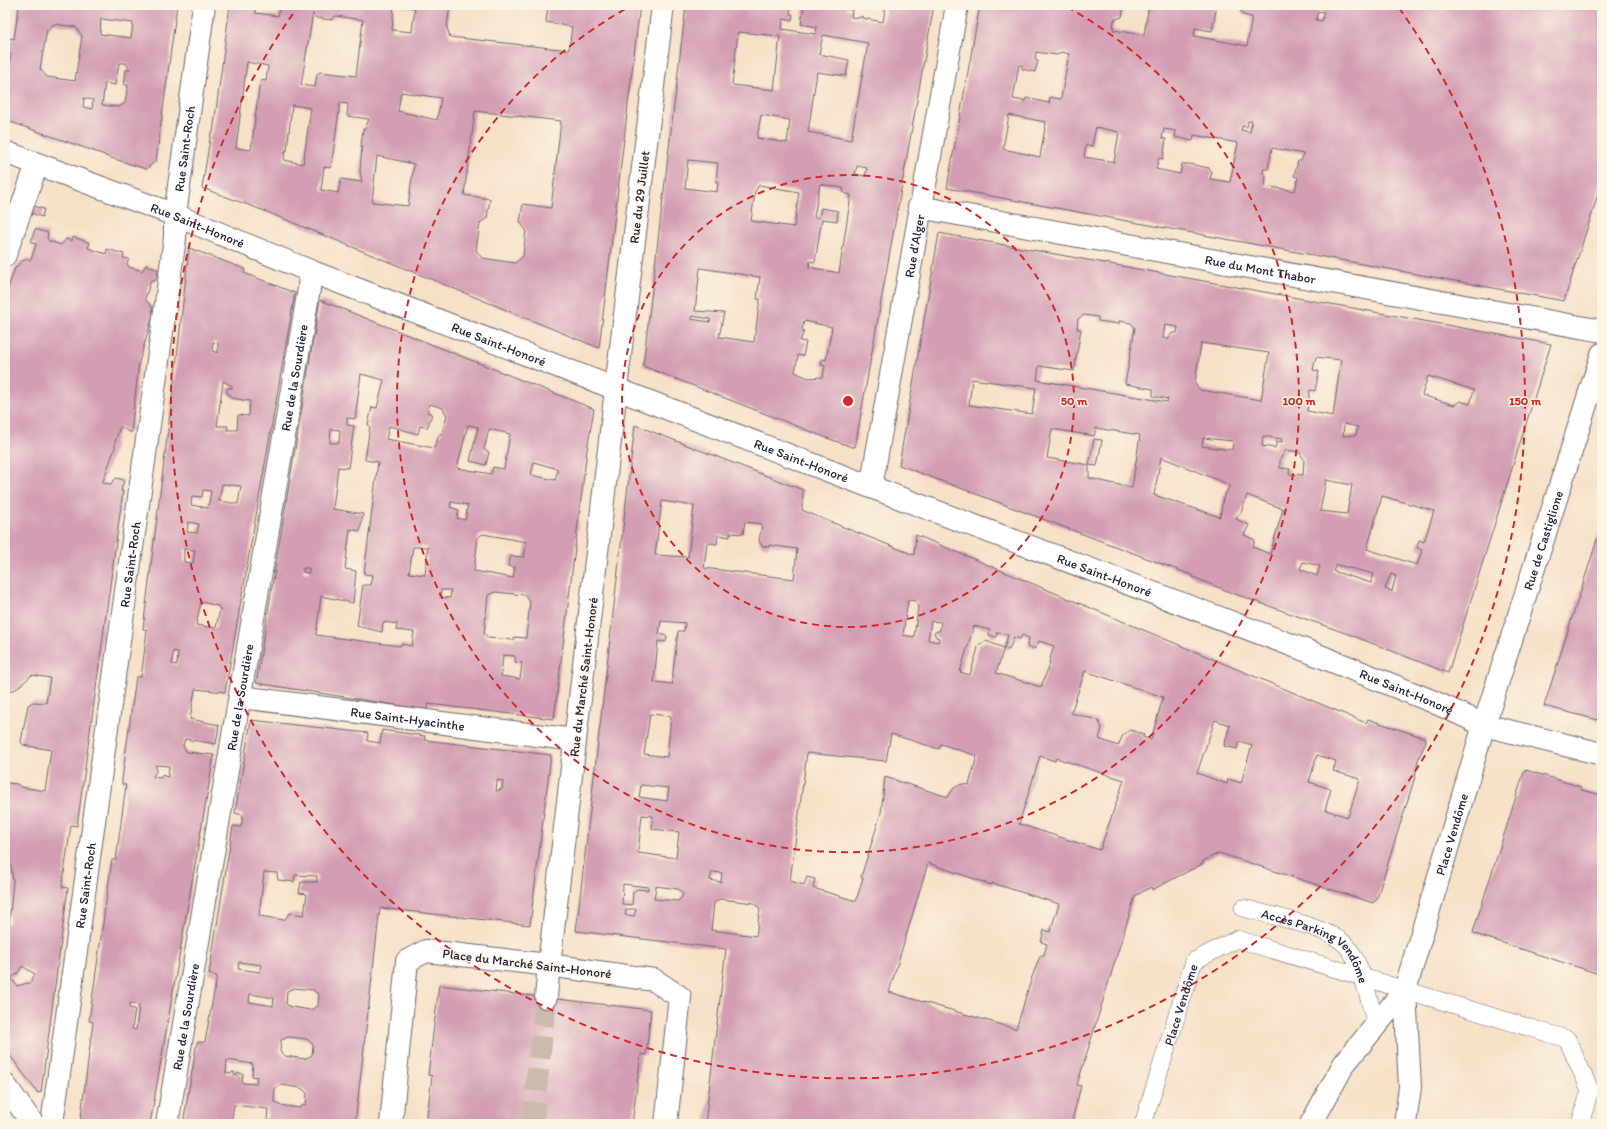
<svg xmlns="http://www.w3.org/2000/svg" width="1607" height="1129" font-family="Itim,sans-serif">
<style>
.building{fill:#d39db3;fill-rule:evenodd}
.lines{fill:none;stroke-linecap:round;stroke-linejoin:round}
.pedestrian-tunnel{stroke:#ccbbac;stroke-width:22;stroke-dasharray:22 11;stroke-linecap:butt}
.service-casing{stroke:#6c656c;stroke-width:18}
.pedestrian-casing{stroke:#6c656c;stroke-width:24}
.minor-casing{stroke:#6c656c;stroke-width:24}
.tertiary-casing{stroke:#6c656c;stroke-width:24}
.service{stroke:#fff;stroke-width:17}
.pedestrian{stroke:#fff;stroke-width:22}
.minor{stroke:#fff;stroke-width:22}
.tertiary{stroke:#fff;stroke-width:22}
.ring{fill:none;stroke:#d62828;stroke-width:2;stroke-dasharray:7 5}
.labels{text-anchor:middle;stroke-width:3;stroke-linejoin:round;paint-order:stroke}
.street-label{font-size:13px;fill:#22223b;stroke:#fcf5e5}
.centre{fill:#d62828;stroke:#fcf5e5;stroke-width:2}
.ring-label{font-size:12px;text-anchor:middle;font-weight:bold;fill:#d62828;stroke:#fcf5e5;stroke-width:3;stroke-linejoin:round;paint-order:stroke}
</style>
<rect width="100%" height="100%" fill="#fcf5e5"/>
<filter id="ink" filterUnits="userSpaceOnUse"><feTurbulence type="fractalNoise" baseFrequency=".025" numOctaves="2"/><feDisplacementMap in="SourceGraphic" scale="8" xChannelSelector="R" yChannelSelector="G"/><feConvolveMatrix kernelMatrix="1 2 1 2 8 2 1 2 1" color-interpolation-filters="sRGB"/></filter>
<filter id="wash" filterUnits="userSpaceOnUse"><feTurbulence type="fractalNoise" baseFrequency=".012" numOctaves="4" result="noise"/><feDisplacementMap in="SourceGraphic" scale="16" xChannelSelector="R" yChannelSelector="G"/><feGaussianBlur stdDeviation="0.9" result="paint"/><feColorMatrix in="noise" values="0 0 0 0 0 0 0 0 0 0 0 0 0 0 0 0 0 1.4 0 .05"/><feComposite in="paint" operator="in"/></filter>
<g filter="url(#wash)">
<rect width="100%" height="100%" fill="#f6e1c8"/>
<g id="blocks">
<g class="building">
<path d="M 15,5 L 177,5 L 156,161 L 146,169 L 105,156 L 105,155 L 5,120 L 5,62 L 10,63 L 11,54 L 5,53 L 5,37 L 14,39 L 19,6 ZM 101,19 L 133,23 L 131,38 L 100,34 ZM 54,24 L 76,27 L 82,36 L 75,81 L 47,77 L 40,69 L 47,30 ZM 119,63 L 126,63 L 130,70 L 126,70 L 124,85 L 128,85 L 125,103 L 119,107 L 102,105 L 105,83 L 115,85 ZM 84,98 L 93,100 L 92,109 L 83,107 Z"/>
<path d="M 230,5 L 256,5 L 255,13 L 278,16 L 280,5 L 394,5 L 392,30 L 412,32 L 415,8 L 394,5 L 450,5 L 447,28 L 450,37 L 569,50 L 572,27 L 546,22 L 548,5 L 640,5 L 599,348 L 262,210 L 202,188 L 211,133 L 213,133 ZM 313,13 L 316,18 L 331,20 L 336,16 L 363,20 L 356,76 L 320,72 L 317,74 L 315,87 L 301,85 ZM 247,62 L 268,66 L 266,81 L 260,80 L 251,150 L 236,148 ZM 401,92 L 441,98 L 437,120 L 398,111 ZM 340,103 L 348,104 L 347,116 L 369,119 L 365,129 L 363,129 L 361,147 L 362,146 L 360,171 L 362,182 L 341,179 L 338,193 L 321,190 L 324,167 L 331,168 ZM 292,105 L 311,108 L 303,164 L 284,160 L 285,151 L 287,151 ZM 475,111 L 561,121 L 551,208 L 523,204 L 520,222 L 526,230 L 523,256 L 515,263 L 482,258 L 476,250 L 480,223 L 487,218 L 490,199 L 464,195 ZM 377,156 L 414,164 L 408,206 L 372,202 Z"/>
<path d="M 686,5 L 792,5 L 790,14 L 793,14 L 792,20 L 783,19 L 782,29 L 815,34 L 817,27 L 801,24 L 804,5 L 847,5 L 846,9 L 852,10 L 851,17 L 860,18 L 861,16 L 863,17 L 862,18 L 883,22 L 886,5 L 934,5 L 855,447 L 852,447 L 827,438 L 643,366 ZM 738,32 L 780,36 L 774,90 L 732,85 ZM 823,35 L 868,43 L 851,140 L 808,132 L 817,72 L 846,76 L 849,60 L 819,54 ZM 761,115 L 790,120 L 787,143 L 757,138 ZM 688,160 L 718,163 L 716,182 L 718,182 L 717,192 L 685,188 ZM 857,166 L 867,168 L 865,176 L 855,174 ZM 820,184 L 843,188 L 844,193 L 851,195 L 839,273 L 809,267 L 810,261 L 815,262 L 822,219 L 837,221 L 838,211 L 821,208 L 819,218 L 814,217 ZM 759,185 L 799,192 L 794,227 L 751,221 L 755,192 ZM 700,268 L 760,277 L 757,299 L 760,299 L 754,342 L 719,337 L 724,313 L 695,311 ZM 692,316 L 710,319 L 710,322 L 691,319 ZM 804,321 L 832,327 L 826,360 L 822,359 L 821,365 L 825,366 L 823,377 L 808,378 L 795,372 L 798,355 L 803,356 L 806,342 L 800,341 L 804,331 L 802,330 Z"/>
<path d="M 980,5 L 1124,5 L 1122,17 L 1114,20 L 1113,30 L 1144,35 L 1149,5 L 1217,5 L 1212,31 L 1195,28 L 1194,36 L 1247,46 L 1252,17 L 1243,15 L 1238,5 L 1602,5 L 1602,182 L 1564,301 L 947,188 ZM 1318,11 L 1324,12 L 1322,21 L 1316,20 ZM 1036,52 L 1057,55 L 1062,52 L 1069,54 L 1061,99 L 1050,97 L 1049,103 L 1026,98 L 1025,101 L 1013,99 L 1019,65 L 1022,65 L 1022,69 L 1035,72 L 1038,61 L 1035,60 ZM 1009,115 L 1046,122 L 1040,157 L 1003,149 ZM 1248,121 L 1252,121 L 1250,132 L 1241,130 L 1242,126 L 1247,127 ZM 1096,127 L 1119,132 L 1114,162 L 1084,157 L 1086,145 L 1092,146 ZM 1164,129 L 1176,131 L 1175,137 L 1193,141 L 1194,135 L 1238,143 L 1230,182 L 1210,179 L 1212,172 L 1209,168 L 1189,164 L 1182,164 L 1180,174 L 1156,169 L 1159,158 L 1163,159 L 1166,139 L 1162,138 ZM 1272,148 L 1304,154 L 1301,161 L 1298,161 L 1294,176 L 1298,177 L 1295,191 L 1265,186 L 1266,177 L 1263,172 L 1264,169 L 1268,169 Z"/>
<path d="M 5,197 L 9,205 L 5,215 Z"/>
<path d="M 30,205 L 44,209 L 42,217 L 28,212 Z"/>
<path d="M 35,229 L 48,233 L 47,238 L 49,241 L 61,245 L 66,239 L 72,241 L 73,237 L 90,243 L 88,248 L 106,254 L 107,249 L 124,254 L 123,258 L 129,259 L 127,264 L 129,267 L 142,271 L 146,265 L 159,270 L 155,281 L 151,280 L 145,299 L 152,307 L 153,315 L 139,362 L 131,433 L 121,427 L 119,429 L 115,442 L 115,448 L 103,481 L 103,483 L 111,484 L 116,478 L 124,480 L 121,491 L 123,491 L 77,826 L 71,825 L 62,887 L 68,888 L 41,1092 L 38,1093 L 5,1049 L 5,925 L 7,923 L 9,924 L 13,881 L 9,850 L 5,850 L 5,785 L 7,783 L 17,784 L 21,787 L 45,791 L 51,750 L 23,745 L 21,742 L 28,705 L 33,702 L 46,703 L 50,678 L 32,675 L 16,689 L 5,694 L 5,297 L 15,268 L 22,261 L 27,259 L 31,260 L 36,244 L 31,242 ZM 22,966 L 35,974 L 29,984 L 27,983 L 17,986 L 11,978 L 17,974 Z"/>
<path d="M 939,233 L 1551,344 L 1448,673 L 1351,635 L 1232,593 L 1193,577 L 1194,576 L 899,465 ZM 1084,315 L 1098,317 L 1098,321 L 1119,324 L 1119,321 L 1131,323 L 1135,328 L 1125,384 L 1153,389 L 1153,396 L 1168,399 L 1167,402 L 1037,380 L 1039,366 L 1074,371 L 1081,329 L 1077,329 L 1078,319 ZM 1165,325 L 1178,327 L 1177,333 L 1172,333 L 1168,339 L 1163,338 ZM 1201,343 L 1269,353 L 1261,400 L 1200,390 L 1195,383 ZM 1316,357 L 1341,360 L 1333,416 L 1307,411 L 1310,390 L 1315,391 L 1319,371 L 1313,370 ZM 1428,376 L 1474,390 L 1470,404 L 1460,401 L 1454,405 L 1422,395 ZM 972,379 L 1036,388 L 1032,414 L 969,405 ZM 1344,424 L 1358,427 L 1356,435 L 1343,436 ZM 1096,428 L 1140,435 L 1132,488 L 1089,478 L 1089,465 L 1097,466 L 1102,440 L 1094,439 L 1089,465 L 1047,458 L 1052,429 L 1094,436 ZM 1263,436 L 1282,439 L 1282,442 L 1277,441 L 1275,448 L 1262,446 ZM 1203,438 L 1233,441 L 1232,450 L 1202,446 ZM 1286,450 L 1299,452 L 1304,459 L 1303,475 L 1289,474 L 1290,469 L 1280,468 L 1280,459 ZM 1161,457 L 1230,485 L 1223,498 L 1220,517 L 1154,495 ZM 1326,480 L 1352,485 L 1347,514 L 1320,511 ZM 1247,495 L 1283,509 L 1270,554 L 1253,547 L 1255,540 L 1244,535 L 1249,525 L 1236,519 L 1239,514 L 1241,513 ZM 1382,496 L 1434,511 L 1424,542 L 1419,540 L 1417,548 L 1422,550 L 1417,565 L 1367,549 ZM 1303,562 L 1320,566 L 1317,576 L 1300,569 ZM 1336,564 L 1337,565 L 1374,574 L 1371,583 L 1333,571 ZM 1391,574 L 1396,576 L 1392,591 L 1385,589 Z"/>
<path d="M 189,248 L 245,269 L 244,273 L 295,293 L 225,692 L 195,689 L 190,719 L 219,725 L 216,744 L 185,739 L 183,746 L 187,752 L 214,755 L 150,1124 L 80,1124 L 93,1022 L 89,1021 L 112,860 L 116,860 L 126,785 L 122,784 L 122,779 L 136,677 L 141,677 L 144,655 L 147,630 L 143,629 L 176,366 ZM 213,342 L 218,343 L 218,353 L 212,351 ZM 223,381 L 232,386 L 232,388 L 227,388 L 227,394 L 231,395 L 231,398 L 250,401 L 249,416 L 238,415 L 237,430 L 227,430 L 228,426 L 217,426 ZM 222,484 L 241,486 L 238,504 L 219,501 ZM 203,490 L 211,491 L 208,508 L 191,505 L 192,496 L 202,497 ZM 188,522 L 199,524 L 197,533 L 187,532 ZM 184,549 L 195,550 L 193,563 L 184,562 ZM 201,602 L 218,606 L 220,609 L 216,628 L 196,625 ZM 173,651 L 178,652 L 177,665 L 172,664 ZM 155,765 L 169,766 L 168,777 L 161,775 L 161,778 L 153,777 L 157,769 ZM 130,1003 L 139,1005 L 136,1030 L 132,1029 L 135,1009 L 129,1008 Z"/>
<path d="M 320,300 L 594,409 L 587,450 L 554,719 L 428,704 L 427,710 L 256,683 ZM 361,374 L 384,380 L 377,408 L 372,407 L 368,425 L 370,426 L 365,460 L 378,462 L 364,574 L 373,575 L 371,585 L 363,585 L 357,626 L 382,632 L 383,622 L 397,624 L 396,630 L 414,632 L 412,646 L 401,644 L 400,646 L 316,635 L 321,596 L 353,603 L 356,571 L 345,569 L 350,529 L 360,531 L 363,514 L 333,509 L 338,467 L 348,468 L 354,426 L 347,425 L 347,418 L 355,419 ZM 430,404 L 443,408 L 447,416 L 442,433 L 439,435 L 434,448 L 386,439 L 389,426 L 418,434 L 420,426 L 427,428 L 432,414 L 427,412 ZM 468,425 L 478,427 L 470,461 L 486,465 L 489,452 L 484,450 L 489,429 L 510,434 L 504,469 L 493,467 L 491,474 L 457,468 ZM 331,429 L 340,430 L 339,443 L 330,443 ZM 534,462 L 558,469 L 555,480 L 531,475 ZM 451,502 L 468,505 L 465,520 L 457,518 L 459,510 L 450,507 ZM 483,534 L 527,542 L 524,557 L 511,556 L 508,566 L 515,567 L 513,578 L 474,571 L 478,537 ZM 413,547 L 428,547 L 425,575 L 409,573 ZM 303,568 L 309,568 L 309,573 L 303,572 ZM 441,590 L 451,590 L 450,598 L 440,597 ZM 495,592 L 525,595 L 530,602 L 526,638 L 514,637 L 514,640 L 488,638 L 484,633 L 488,595 ZM 503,655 L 515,656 L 515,662 L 522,663 L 520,679 L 501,676 Z"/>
<path d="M 635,425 L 803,490 L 802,510 L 823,519 L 914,555 L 916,535 L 1366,723 L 1368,719 L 1425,738 L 1426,741 L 1418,760 L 1415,777 L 1376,901 L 1374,901 L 1373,903 L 1219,853 L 1203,861 L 1204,863 L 1152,890 L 1151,887 L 1135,896 L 1077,1085 L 1081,1086 L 1071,1124 L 801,1124 L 794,1122 L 793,1124 L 705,1124 L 726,949 L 576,931 ZM 662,501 L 694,506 L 688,557 L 655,555 ZM 745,522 L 762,524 L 759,541 L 762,546 L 769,547 L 769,545 L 797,549 L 794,579 L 704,568 L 707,543 L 717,544 L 718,535 L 730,537 L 730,533 L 743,534 ZM 908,600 L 916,601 L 918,608 L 914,637 L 903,635 ZM 661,621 L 685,623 L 684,631 L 678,631 L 672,680 L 673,684 L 654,682 L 658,641 L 666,642 L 667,636 L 659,634 ZM 931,621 L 941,622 L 940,630 L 934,633 L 936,637 L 939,638 L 938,642 L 928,640 ZM 974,626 L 990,630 L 989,635 L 996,637 L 997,632 L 1008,635 L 1004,648 L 1009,650 L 1014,637 L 1020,639 L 1022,635 L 1029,638 L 1027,645 L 1028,648 L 1036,648 L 1039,641 L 1054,646 L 1049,662 L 1050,663 L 1041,687 L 996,673 L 1004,648 L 986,641 L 977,646 L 978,648 L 970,675 L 960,672 ZM 1085,671 L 1163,697 L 1151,740 L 1143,737 L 1144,734 L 1130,730 L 1123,735 L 1118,746 L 1099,739 L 1102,728 L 1098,720 L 1071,713 ZM 650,714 L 671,716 L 667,757 L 644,754 ZM 1215,720 L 1230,725 L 1224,746 L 1237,749 L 1239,741 L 1252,745 L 1241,783 L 1228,779 L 1227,784 L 1197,773 ZM 891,734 L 939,749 L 941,744 L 977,756 L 969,785 L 962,784 L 954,788 L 948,797 L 885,777 L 881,813 L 861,877 L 863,878 L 856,901 L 813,888 L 815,879 L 807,877 L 804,885 L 790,881 L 807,753 L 886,761 ZM 1317,755 L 1336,761 L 1333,771 L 1360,779 L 1348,817 L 1325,810 L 1331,789 L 1309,782 ZM 1040,756 L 1055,761 L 1056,758 L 1124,780 L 1100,850 L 1019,824 ZM 641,785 L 669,788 L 667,801 L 639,797 ZM 642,815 L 653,816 L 652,829 L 679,832 L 676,858 L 638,853 ZM 928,863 L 992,885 L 992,883 L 1059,904 L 1050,932 L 1044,930 L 1041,942 L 1047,944 L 1044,955 L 1040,956 L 1032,977 L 1016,1029 L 889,992 ZM 712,872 L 722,873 L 721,882 L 710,880 ZM 623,884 L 648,887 L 648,890 L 637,889 L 633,892 L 632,905 L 622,904 ZM 656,886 L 678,889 L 683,893 L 682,897 L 678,901 L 654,899 ZM 720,899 L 754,903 L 760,909 L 756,936 L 711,930 L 714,903 ZM 630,909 L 636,909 L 634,916 L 625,915 L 626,910 Z"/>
<path d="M 1602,524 L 1602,721 L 1544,706 Z"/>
<path d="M 251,720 L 368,733 L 367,741 L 380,743 L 382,730 L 425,736 L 424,740 L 450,743 L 551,755 L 530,925 L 380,908 L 355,1124 L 293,1124 L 267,1120 L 268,1109 L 234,1105 L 231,1124 L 183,1124 L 197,1042 L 205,1042 L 217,976 L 209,974 L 233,826 L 241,827 L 243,815 L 235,813 ZM 497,780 L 503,781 L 502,789 L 496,791 ZM 264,872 L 277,873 L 278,880 L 294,882 L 295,875 L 317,876 L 317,882 L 301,882 L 299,893 L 307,894 L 304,915 L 290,913 L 284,920 L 259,916 ZM 239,962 L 262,965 L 260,972 L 238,969 ZM 294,988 L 313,990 L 319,995 L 318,1006 L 311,1010 L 291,1007 L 286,1004 L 287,991 ZM 250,994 L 274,998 L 273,1006 L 249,1002 ZM 288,1037 L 307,1039 L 313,1045 L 312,1055 L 305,1059 L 285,1056 L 280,1052 L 281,1040 ZM 227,1060 L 253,1064 L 252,1076 L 257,1077 L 256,1084 L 242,1083 L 243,1074 L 237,1073 L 237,1076 L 234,1075 L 235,1072 L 232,1072 L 231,1074 L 226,1073 ZM 282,1085 L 301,1088 L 307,1093 L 306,1104 L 299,1108 L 279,1105 L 274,1101 L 275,1088 Z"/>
<path d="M 1526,770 L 1581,787 L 1581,790 L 1602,795 L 1602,975 L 1475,934 L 1473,932 L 1524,772 Z"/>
<path d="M 439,985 L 651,1010 L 646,1055 L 641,1054 L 632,1124 L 426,1124 L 432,1076 L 428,1075 Z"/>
</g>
</g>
</g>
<g filter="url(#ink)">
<use href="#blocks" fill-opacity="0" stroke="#6c656c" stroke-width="1"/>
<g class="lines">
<path class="pedestrian-tunnel" d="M 532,1124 L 546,997"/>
<defs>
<g id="service">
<path id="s1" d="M 1243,908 C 1269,915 1328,927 1346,945 C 1362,962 1369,1002 1376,1025"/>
<path id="s2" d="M 1143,1124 L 1194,961 L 1237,939 L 1567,1039 L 1590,1090 L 1580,1124"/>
</g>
<g id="pedestrian">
<path d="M 5,255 L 37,164"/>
<path id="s3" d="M 52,1124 L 175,238 L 175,215"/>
<path d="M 391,1124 L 407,961 L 426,951 L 549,965 L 546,997"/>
</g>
<g id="minor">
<path d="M 663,5 L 619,363 L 549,965 L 654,980 L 680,997 L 666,1124"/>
<path id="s4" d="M 5,152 L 175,215 L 310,271 L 871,487 L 1310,652 L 1434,702 L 1484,725 L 1602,754"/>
<path id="s5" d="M 919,207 L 1602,331"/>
<path id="s6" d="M 175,215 L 204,5"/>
<path id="s7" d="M 871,487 L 957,5"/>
<path id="s8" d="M 241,697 L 575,740"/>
<path d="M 5,1085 L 33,1124"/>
<path id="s9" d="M 167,1124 L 309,289 L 310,271"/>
</g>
<g id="tertiary">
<path d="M 1311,1124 L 1344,1064 L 1405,990"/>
<path id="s10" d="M 1405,1124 L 1410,1087 L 1405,990 L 1484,725 L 1602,354"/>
</g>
</defs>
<use href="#service" class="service-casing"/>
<use href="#pedestrian" class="pedestrian-casing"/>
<use href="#minor" class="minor-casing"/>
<use href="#tertiary" class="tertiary-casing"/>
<use href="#service" class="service"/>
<use href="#pedestrian" class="pedestrian"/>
<use href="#minor" class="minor"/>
<use href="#tertiary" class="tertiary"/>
</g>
</g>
<g class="ring">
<circle cx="848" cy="401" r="226"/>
<path d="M1067 7A451 451 0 1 1 629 7"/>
<path d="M1399 8A677 677 0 1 1 297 8"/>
</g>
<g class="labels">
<g class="street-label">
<text dy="5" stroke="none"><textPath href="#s6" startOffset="67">Rue Saint-Roch</textPath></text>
<text transform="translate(639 197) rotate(-83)" y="5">Rue du 29 Juillet</text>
<text dy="5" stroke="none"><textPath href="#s4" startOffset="206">Rue Saint-Honoré</textPath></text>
<text dy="5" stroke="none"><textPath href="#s7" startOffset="245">Rue d'Alger</textPath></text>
<text dy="5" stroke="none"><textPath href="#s5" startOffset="347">Rue du Mont Thabor</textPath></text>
<text dy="5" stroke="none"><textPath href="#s4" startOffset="530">Rue Saint-Honoré</textPath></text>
<text dy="5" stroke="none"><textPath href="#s9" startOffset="757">Rue de la Sourdière</textPath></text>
<text dy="5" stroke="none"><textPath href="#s4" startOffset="854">Rue Saint-Honoré</textPath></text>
<text dy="5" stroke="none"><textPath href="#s10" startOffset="605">Rue de Castiglione</textPath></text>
<text dy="5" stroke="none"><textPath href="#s3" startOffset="565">Rue Saint-Roch</textPath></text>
<text dy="5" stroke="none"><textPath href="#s4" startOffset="1178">Rue Saint-Honoré</textPath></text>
<text transform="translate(583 677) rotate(-83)" y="5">Rue du Marché Saint-Honoré</text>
<text dy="5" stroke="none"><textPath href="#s4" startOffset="1502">Rue Saint-Honoré</textPath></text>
<text dy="5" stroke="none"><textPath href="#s9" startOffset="433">Rue de la Sourdière</textPath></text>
<text dy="5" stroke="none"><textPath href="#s8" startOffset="168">Rue Saint-Hyacinthe</textPath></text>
<text dy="5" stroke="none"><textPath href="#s10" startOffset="297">Place Vendôme</textPath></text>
<text dy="5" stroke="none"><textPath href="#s3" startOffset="241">Rue Saint-Roch</textPath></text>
<text dy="5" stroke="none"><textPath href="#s1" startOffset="86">Accès Parking Vendôme</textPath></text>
<text transform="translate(527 963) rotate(7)" y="5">Place du Marché Saint-Honoré</text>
<text dy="5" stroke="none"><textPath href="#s2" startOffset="125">Place Vendôme</textPath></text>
<text dy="5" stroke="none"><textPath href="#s9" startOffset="109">Rue de la Sourdière</textPath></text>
</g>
</g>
<circle cx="848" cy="401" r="6" class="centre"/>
<g class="ring-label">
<text x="1074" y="405">50 m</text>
<text x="1299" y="405">100 m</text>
<text x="1525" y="405">150 m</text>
</g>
<rect width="1607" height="1129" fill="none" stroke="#fcf5e5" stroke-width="20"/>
</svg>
